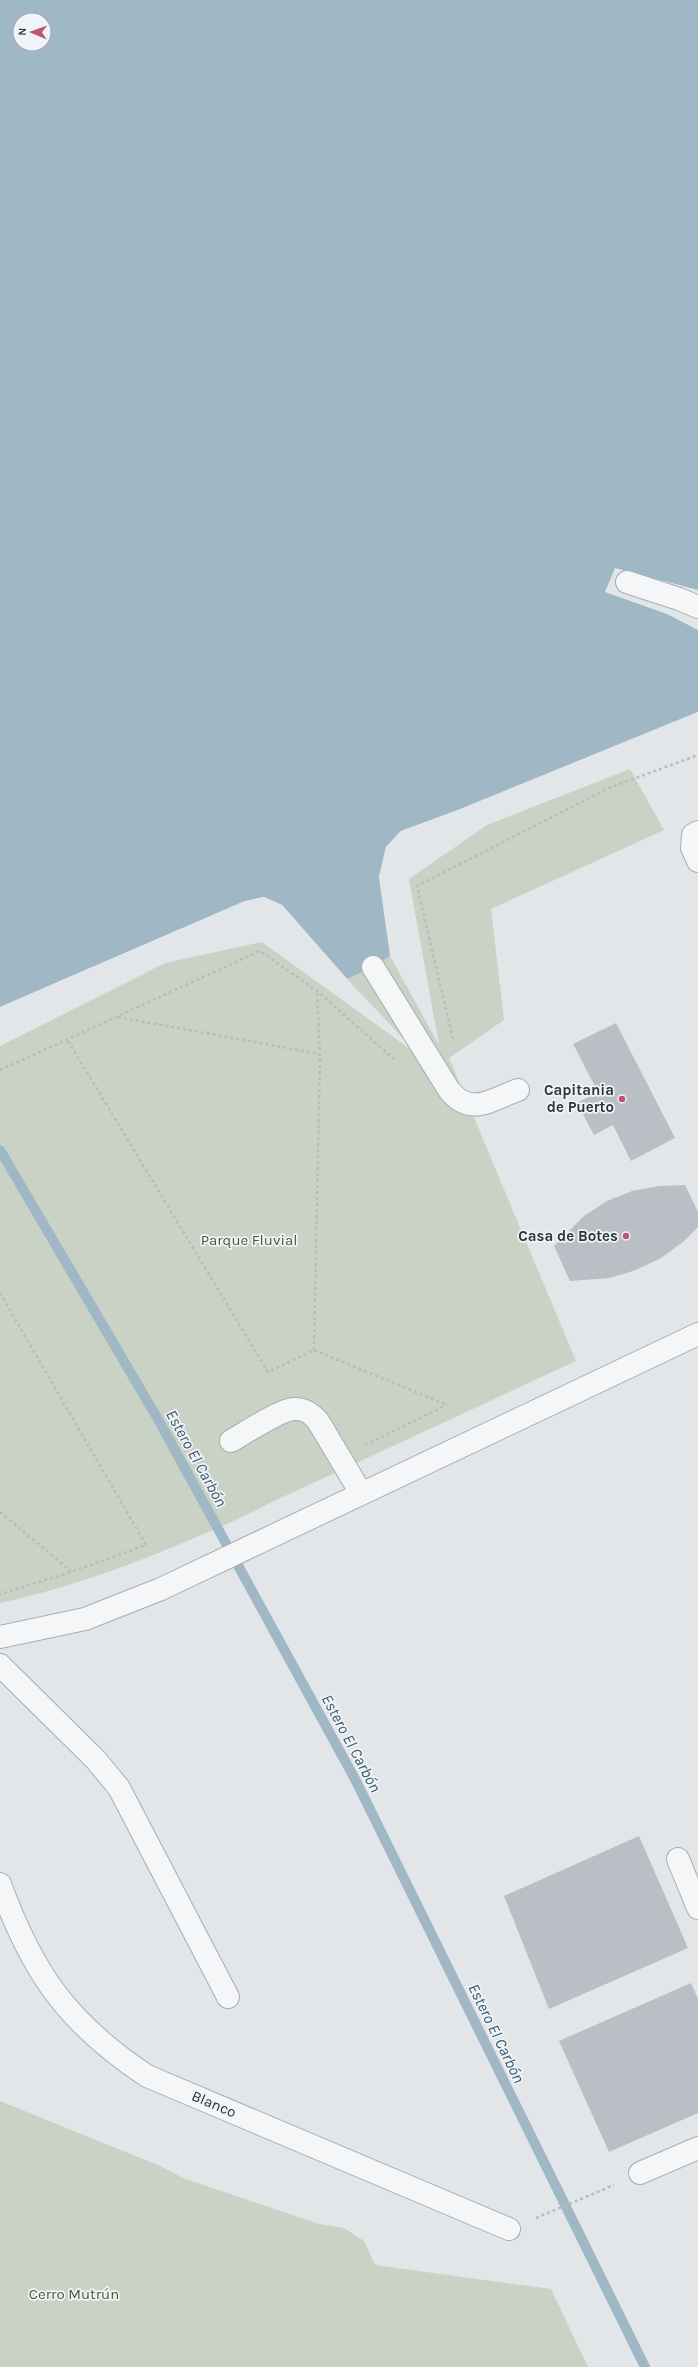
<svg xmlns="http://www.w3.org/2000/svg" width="698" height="2367" font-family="Karla,sans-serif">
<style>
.green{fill:#c9d2c4}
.water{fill:#a0b7c5;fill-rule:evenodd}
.pier{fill:#e2e6e9}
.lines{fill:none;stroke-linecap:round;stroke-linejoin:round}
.stream{stroke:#a0b7c5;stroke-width:10}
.building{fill:#b9bfc5}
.minor-casing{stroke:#a7adb3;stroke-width:24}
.path{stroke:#b8bcc0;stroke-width:2.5;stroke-dasharray:3 3;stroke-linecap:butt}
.minor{stroke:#f4f6f7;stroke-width:22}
.poi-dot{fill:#c25373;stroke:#f1f4f6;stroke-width:1.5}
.labels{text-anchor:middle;stroke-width:3.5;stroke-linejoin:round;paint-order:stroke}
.poi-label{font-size:15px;font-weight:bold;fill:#2b353f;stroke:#f1f4f6;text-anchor:end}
.park-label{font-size:15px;fill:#445a3a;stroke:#f1f4f6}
.street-label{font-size:15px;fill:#2b353f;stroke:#f1f4f6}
.water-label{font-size:16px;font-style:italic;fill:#39596f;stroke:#f1f4f6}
</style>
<rect width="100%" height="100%" fill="#e2e6e9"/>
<g class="green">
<path d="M 630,769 L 664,830 L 491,909 L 504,1020 L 449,1058 L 576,1361 L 270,1503 C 239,1520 206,1533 173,1547 C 117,1570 60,1590 0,1603 L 0,1046 L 165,963 L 262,942 L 421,1057 L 347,979 L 373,967 L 390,956 L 439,1045 L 409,879 L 487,825 Z"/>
<path d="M 0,2101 L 160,2166 L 183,2178 L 319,2224 L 344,2228 L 364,2241 L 375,2265 L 551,2289 L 588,2367 L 0,2367 Z"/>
</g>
<path class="water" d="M 0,0 L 698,0 L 698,712 L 458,810 L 401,831 L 386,847 L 379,877 L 390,956 L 373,967 L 347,979 L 282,905 L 264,897 L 245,901 L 0,1007 ZM 20,20 L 44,20 L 44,44 L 20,44 Z"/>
<g class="pier">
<path d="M 615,568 L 698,590 L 698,630 L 667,614 L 605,592 Z"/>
<path d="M 698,712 L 698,714 L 620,747 L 402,833 L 388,848 L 381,877 L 391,958 L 379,877 L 386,847 L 401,831 L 458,810 Z"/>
<path d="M 264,897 L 282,905 L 348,980 L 345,980 L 281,906 L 264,899 L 246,903 L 0,1009 L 0,1007 L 245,901 Z"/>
</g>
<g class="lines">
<path class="stream" d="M 0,1150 L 159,1421 L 356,1781 L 645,2367"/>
</g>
<g class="building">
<path d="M 616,1023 L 675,1138 L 631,1161 L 613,1125 L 594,1135 L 577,1103 L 598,1092 L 573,1044 Z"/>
<path d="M 685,1185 L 698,1212 L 698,1227 L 683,1242 L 661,1258 L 636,1270 L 610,1278 L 570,1281 L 554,1246 L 584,1216 L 607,1201 L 632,1191 L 659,1186 Z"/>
<path d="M 639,1836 L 688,1948 L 549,2009 L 504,1896 Z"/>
<path d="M 691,1983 L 698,1999 L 698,2113 L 609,2152 L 559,2041 Z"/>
</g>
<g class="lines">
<defs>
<g id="minor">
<path d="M 627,582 L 679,599 L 698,607"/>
<path d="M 698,832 L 693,835 L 692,848 L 698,861"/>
<path d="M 373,967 L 449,1090 C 471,1117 490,1100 518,1090"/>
<path d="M 231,1441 C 245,1433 280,1410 293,1409 C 304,1408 311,1413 318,1421 L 361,1493"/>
<path d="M 0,1637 L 85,1619 L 161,1589 L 698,1334"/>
<path d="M 0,1665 L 96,1760 L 119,1788 L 228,1997"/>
<path d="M 678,1859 L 698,1908"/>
<path d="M 0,1884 C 32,1972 67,2023 147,2076 L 509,2229"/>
<path d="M 640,2173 L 698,2148"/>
</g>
</defs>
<use href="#minor" class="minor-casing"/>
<g class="path">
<path d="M 118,1017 L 320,1054"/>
<path d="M 453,1039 L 417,886 L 609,788 L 698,755"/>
<path d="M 68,1041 L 268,1372 L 314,1350 L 447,1405"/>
<path d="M 0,1070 L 260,951 L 317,991 L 394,1059"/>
<path d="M 0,1293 L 146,1545 L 71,1572 L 0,1594"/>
<path d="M 314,1350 L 320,1054 L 317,991"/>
<path d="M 365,1445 L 447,1405"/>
<path d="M 0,1512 L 71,1571"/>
<path d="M 536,2218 L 614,2185"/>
</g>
<use href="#minor" class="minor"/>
</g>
<g class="poi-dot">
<circle cx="622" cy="1099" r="4"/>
<circle cx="626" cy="1236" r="4"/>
</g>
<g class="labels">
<g class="poi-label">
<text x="614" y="1095">Capitania<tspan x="614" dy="17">de Puerto</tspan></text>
<text x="618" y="1241">Casa de Botes</text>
</g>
<g class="park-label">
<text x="249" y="1245">Parque Fluvial</text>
<text x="74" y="2299">Cerro Mutrún</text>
</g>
<g class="street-label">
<text transform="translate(214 2104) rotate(23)" y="5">Blanco</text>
</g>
<g class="water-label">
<text transform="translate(197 1458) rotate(61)" y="6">Estero El Carbón</text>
<text transform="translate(352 1743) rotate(62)" y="6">Estero El Carbón</text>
<text transform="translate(497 2033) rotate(64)" y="6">Estero El Carbón</text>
</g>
</g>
<g transform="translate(32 32) rotate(272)"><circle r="19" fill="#f1f4f6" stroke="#a2a8ad"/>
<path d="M0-3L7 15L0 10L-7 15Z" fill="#c25373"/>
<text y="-6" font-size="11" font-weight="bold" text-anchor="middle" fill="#2b353f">N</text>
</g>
</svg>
